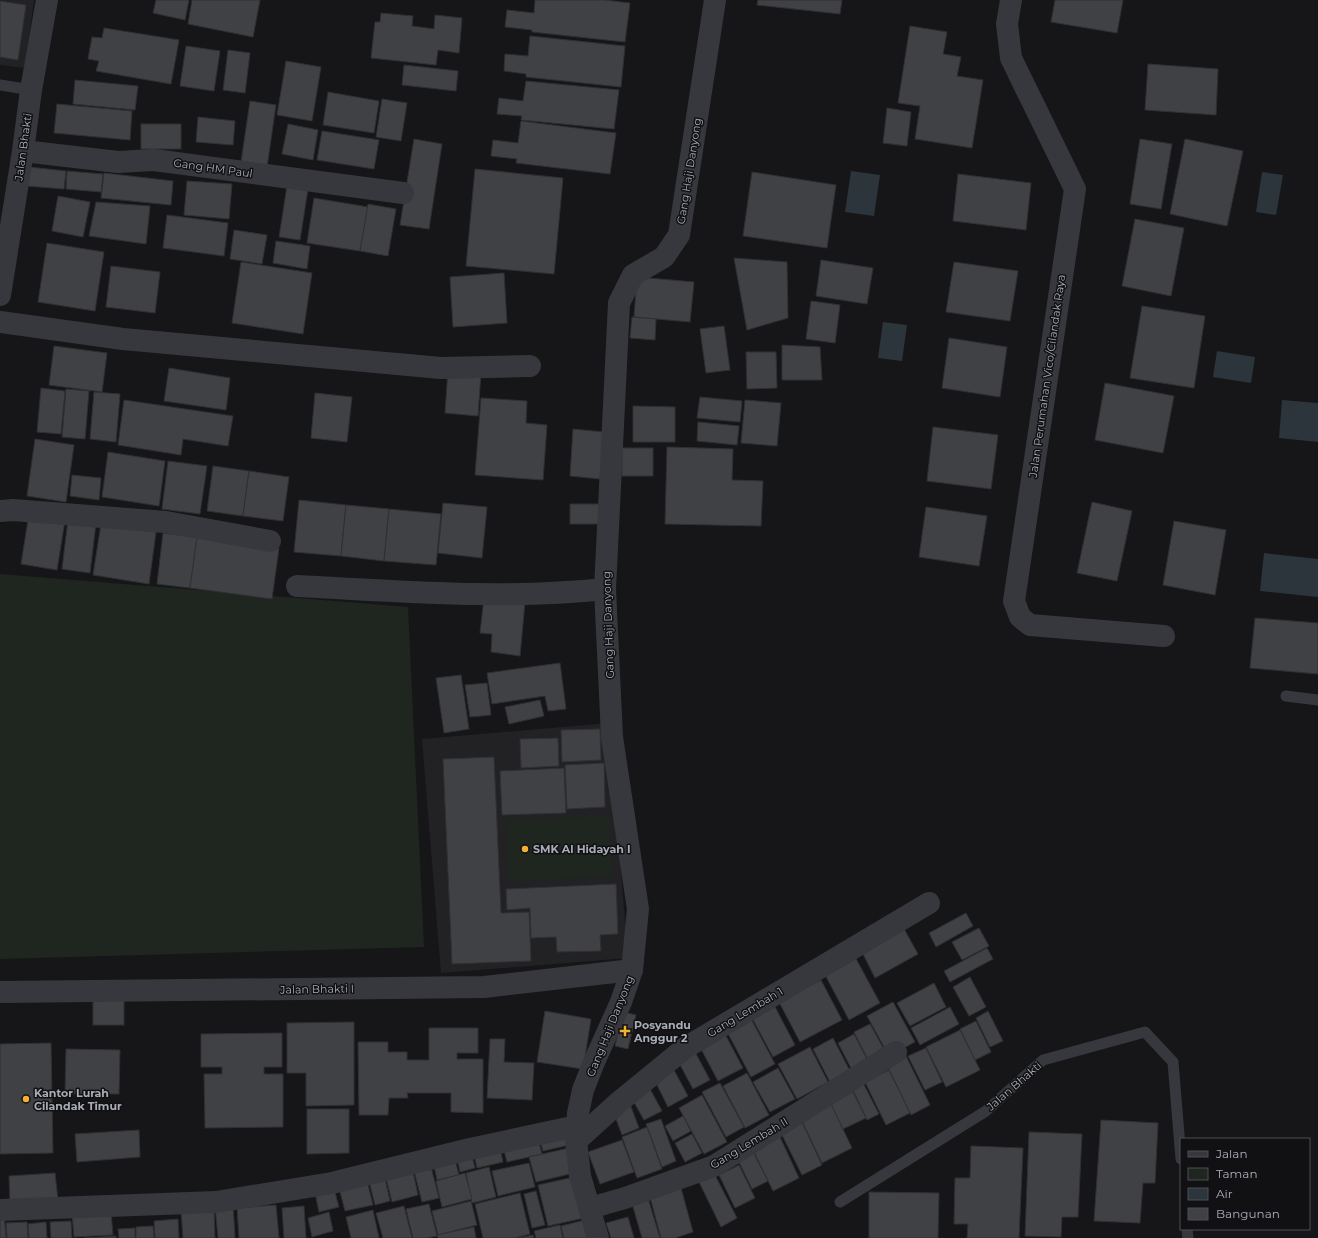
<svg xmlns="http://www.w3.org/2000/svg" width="1318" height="1238" font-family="Montserrat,sans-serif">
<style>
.built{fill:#222225}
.green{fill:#1e261f}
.water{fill:#2c353c}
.building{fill:#404145;stroke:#303034}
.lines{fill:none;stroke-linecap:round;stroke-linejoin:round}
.lane{stroke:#37383d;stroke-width:11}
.street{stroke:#37383d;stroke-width:22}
.poi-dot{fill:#f2b134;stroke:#111113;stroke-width:1.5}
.labels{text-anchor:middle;stroke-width:3;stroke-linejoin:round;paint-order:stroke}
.street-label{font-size:11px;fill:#a8adb8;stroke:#111113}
.poi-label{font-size:11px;font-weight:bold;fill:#a8adb8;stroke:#111113;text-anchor:start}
</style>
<rect width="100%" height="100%" fill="#161618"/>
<g class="built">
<path d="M 0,0 L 34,0 L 25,68 L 0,65 Z"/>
<path d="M 609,723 L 628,958 L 441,973 L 422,739 Z"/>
</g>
<g class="green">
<path d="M 0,574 L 408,607 L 424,947 L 0,959 Z"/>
<path d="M 609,816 L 612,877 L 508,881 L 506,820 Z"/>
</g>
<g class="water">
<path d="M 851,171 L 880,175 L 874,216 L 845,212 Z"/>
<path d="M 1262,172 L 1283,175 L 1276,215 L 1256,212 Z"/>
<path d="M 883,322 L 907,325 L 902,361 L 878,358 Z"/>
<path d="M 1217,351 L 1255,357 L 1251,383 L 1213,377 Z"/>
<path d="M 1282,400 L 1318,403 L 1318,442 L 1279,438 Z"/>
<path d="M 1264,553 L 1318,559 L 1318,597 L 1260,591 Z"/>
</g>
<g class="building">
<path d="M 156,0 L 189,0 L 185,20 L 153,13 Z"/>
<path d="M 192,0 L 260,0 L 253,37 L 188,24 Z"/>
<path d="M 535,0 L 605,0 L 630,3 L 625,42 L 532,32 L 532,30 L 505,27 L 507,10 L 534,13 Z"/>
<path d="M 758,0 L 842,0 L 840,14 L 757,5 Z"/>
<path d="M 1055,0 L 1123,0 L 1117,33 L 1051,22 Z"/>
<path d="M 0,1 L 26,5 L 18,60 L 0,57 Z"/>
<path d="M 381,13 L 413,16 L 412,26 L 434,29 L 435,15 L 462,18 L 459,53 L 438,50 L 436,65 L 371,58 L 375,22 L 380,22 Z"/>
<path d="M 910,26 L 947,32 L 943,54 L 961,57 L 957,76 L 983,80 L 972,148 L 915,139 L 920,106 L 898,103 Z"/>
<path d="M 104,28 L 179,40 L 171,84 L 96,71 L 99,61 L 88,59 L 92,37 L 102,38 Z"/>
<path d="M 530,36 L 625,46 L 621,87 L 526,77 L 526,74 L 504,71 L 505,54 L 528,56 Z"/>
<path d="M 186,46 L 220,51 L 214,91 L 180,86 Z"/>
<path d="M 228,50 L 250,53 L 245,93 L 223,90 Z"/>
<path d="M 286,61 L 321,67 L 312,121 L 277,115 Z"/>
<path d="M 1148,64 L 1218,69 L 1216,115 L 1145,110 Z"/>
<path d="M 404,65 L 458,71 L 456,91 L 402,85 Z"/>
<path d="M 75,80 L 138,86 L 135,110 L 73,104 Z"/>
<path d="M 526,81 L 619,90 L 614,129 L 521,120 L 522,116 L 497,114 L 499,98 L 523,101 Z"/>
<path d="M 328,92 L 379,101 L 374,133 L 323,125 Z"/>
<path d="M 382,99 L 407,103 L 401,141 L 376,137 Z"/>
<path d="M 250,101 L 276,105 L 267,167 L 241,162 Z"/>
<path d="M 57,104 L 132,111 L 130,140 L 54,133 Z"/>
<path d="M 887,108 L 911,112 L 907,146 L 883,143 Z"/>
<path d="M 198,117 L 235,121 L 233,145 L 196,142 Z"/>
<path d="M 521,121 L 616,133 L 610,174 L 516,163 L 517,159 L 491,156 L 493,140 L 518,143 Z"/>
<rect x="141" y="124" width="40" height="25"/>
<path d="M 288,124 L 318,130 L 313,160 L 282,154 Z"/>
<path d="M 322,131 L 379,140 L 374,169 L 317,160 Z"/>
<path d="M 414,139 L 442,144 L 429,229 L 400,225 Z"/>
<path d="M 1140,139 L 1172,144 L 1161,209 L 1130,204 Z"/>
<path d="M 1185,139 L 1243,151 L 1227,226 L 1170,214 Z"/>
<path d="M 29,167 L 66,171 L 64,189 L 27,186 Z"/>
<path d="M 475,169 L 563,178 L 554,274 L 466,266 Z"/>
<path d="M 67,171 L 103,174 L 101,192 L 66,189 Z"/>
<path d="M 752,172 L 836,185 L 827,248 L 743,236 Z"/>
<path d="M 104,173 L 173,181 L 171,205 L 101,198 Z"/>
<path d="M 958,174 L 1031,183 L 1026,230 L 953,221 Z"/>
<path d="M 187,181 L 232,184 L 229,219 L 184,215 Z"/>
<path d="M 287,186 L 308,189 L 300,240 L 279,237 Z"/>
<path d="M 58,196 L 90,202 L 83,237 L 52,231 Z"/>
<path d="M 314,198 L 368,207 L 360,251 L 307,243 Z"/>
<path d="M 96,202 L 150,206 L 146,244 L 89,236 Z"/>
<path d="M 368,204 L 396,209 L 388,256 L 360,251 Z"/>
<path d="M 167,215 L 228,223 L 224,256 L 163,248 Z"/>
<path d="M 1135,219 L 1184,228 L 1171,296 L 1122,286 Z"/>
<path d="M 234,230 L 267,235 L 262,264 L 230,259 Z"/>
<path d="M 276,241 L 310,246 L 307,269 L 273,263 Z"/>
<path d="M 47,243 L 104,252 L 95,311 L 38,302 Z"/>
<path d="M 734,258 L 787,262 L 788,318 L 747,330 Z"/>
<path d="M 821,260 L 873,268 L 867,304 L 816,296 Z"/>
<path d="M 241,262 L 312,273 L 303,334 L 232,323 Z"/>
<path d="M 954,262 L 1018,271 L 1010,321 L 946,312 Z"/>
<path d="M 111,266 L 160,272 L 155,313 L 106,307 Z"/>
<path d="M 504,273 L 507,323 L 453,327 L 450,277 Z"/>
<path d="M 637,277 L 694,282 L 690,322 L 634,317 Z"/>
<path d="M 811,301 L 840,305 L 835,343 L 806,339 Z"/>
<path d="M 1142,306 L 1205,316 L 1194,388 L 1130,378 Z"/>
<path d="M 632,317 L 656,319 L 655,340 L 630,338 Z"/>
<path d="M 724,326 L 730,370 L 706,373 L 700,329 Z"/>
<path d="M 949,338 L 1007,347 L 1000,397 L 942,388 Z"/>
<path d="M 782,345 L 820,347 L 822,380 L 782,380 Z"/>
<path d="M 54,346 L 107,353 L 102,392 L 49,385 Z"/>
<path d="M 746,352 L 776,352 L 777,388 L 747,389 Z"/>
<path d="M 169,368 L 230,378 L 226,410 L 164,401 Z"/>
<path d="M 448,370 L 481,372 L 478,416 L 445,413 Z"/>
<path d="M 1105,383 L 1174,396 L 1163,453 L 1095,440 Z"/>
<path d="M 41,388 L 65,391 L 61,434 L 37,432 Z"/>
<path d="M 66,389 L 89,391 L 85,439 L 62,437 Z"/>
<path d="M 94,392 L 120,394 L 116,442 L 90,439 Z"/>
<path d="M 315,393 L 352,397 L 347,442 L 311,438 Z"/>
<path d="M 700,397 L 742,401 L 740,422 L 697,418 Z"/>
<path d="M 481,398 L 527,401 L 526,423 L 547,425 L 543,480 L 475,475 Z"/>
<path d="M 124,400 L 233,416 L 228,446 L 183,439 L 181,455 L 118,445 Z"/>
<path d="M 745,400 L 781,403 L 777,446 L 741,443 Z"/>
<path d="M 633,406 L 675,407 L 675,442 L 633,442 Z"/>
<path d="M 698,422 L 739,426 L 737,445 L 697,441 Z"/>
<path d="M 933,427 L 998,435 L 991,489 L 927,481 Z"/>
<path d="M 573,429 L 604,432 L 600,479 L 570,476 Z"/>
<path d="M 35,439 L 74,445 L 66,502 L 27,496 Z"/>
<path d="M 667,447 L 733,449 L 732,480 L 763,481 L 761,526 L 665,524 Z"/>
<rect x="622" y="448" width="31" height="28"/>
<path d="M 108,452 L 165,461 L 159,506 L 102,497 Z"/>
<path d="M 168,461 L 207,466 L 200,514 L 162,509 Z"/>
<path d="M 213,466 L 249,471 L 243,516 L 207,511 Z"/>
<path d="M 249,471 L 289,477 L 283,521 L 243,516 Z"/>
<path d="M 72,475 L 101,478 L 99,500 L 70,496 Z"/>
<path d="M 299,500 L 346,505 L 341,556 L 294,552 Z"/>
<path d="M 1092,502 L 1132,511 L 1117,581 L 1077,573 Z"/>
<path d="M 443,503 L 487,507 L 482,558 L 438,553 Z"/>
<rect x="570" y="504" width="32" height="20"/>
<path d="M 346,505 L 389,509 L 384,561 L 341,556 Z"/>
<path d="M 926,507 L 987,516 L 979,566 L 919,557 Z"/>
<path d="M 389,509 L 441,514 L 436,565 L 384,561 Z"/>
<path d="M 29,514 L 65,520 L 57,570 L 21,564 Z"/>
<path d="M 68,520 L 96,523 L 90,573 L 62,569 Z"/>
<path d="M 1174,521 L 1226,530 L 1215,595 L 1163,585 Z"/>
<path d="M 101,524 L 156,532 L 149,584 L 93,575 Z"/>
<path d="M 163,533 L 197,537 L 190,588 L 157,584 Z"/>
<path d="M 197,537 L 279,548 L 272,599 L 190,588 Z"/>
<path d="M 484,598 L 525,602 L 520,656 L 491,652 L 492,634 L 480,633 Z"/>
<path d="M 1255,618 L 1318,623 L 1318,674 L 1250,668 Z"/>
<path d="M 560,663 L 566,709 L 548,711 L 545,696 L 492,704 L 487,673 Z"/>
<path d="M 461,675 L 469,729 L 444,733 L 436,678 Z"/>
<path d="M 487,683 L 491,715 L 470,717 L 465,685 Z"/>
<path d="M 540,700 L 544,716 L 509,724 L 505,707 Z"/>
<path d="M 600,729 L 601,760 L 562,762 L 561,730 Z"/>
<path d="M 558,738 L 559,766 L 521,768 L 520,739 Z"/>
<path d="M 494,757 L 501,913 L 529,912 L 531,961 L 452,964 L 443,759 Z"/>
<path d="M 604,763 L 605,807 L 567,809 L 565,765 Z"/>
<path d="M 564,768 L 566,813 L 502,815 L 500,771 Z"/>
<path d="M 616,884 L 618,934 L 600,935 L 601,951 L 557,952 L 556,937 L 531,938 L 530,908 L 507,910 L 506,889 Z"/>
<path d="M 966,913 L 973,926 L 936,947 L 929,933 Z"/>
<path d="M 903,927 L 918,954 L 875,978 L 861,950 Z"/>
<path d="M 979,928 L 989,946 L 962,960 L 952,942 Z"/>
<path d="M 987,948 L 993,959 L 950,982 L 944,971 Z"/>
<path d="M 854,955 L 880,1003 L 849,1020 L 823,971 Z"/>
<path d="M 970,977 L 986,1007 L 969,1016 L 953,987 Z"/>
<path d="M 821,980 L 842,1020 L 800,1042 L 779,1002 Z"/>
<path d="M 934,983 L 946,1007 L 910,1026 L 897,1003 Z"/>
<rect x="93" y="996" width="31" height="29"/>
<path d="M 893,1002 L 915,1042 L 889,1056 L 867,1016 Z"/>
<path d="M 773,1003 L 795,1045 L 773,1057 L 751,1016 Z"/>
<path d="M 950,1007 L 959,1024 L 920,1045 L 911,1028 Z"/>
<path d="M 545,1011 L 591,1019 L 583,1069 L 537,1062 Z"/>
<path d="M 988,1011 L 1003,1041 L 990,1047 L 976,1018 Z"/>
<path d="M 623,1012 L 636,1015 L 628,1049 L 615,1046 Z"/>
<path d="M 749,1015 L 775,1064 L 751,1077 L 725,1028 Z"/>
<path d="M 976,1021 L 991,1052 L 975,1060 L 960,1029 Z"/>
<path d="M 354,1022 L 354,1105 L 306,1106 L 306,1073 L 287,1073 L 287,1023 Z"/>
<path d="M 870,1024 L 886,1053 L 869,1062 L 854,1032 Z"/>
<path d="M 429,1028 L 478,1028 L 478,1053 L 457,1053 L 457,1059 L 483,1059 L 483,1113 L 451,1112 L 451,1093 L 407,1093 L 408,1098 L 389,1098 L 388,1115 L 359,1115 L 358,1042 L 388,1042 L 388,1052 L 407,1052 L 407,1060 L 429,1060 Z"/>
<path d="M 960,1030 L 980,1070 L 946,1087 L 926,1047 Z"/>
<path d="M 282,1033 L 282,1067 L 264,1067 L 264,1074 L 283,1074 L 283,1127 L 205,1128 L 204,1074 L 222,1074 L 222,1067 L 201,1067 L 201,1034 Z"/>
<path d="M 725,1034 L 743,1068 L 718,1081 L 700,1047 Z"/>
<path d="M 854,1034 L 868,1061 L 852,1070 L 838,1043 Z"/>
<path d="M 833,1038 L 850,1071 L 830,1082 L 813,1049 Z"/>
<path d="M 490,1039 L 505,1039 L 504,1062 L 534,1063 L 532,1100 L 487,1098 Z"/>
<path d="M 51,1043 L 53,1153 L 0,1154 L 0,1044 Z"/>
<path d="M 810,1047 L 828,1082 L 797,1099 L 778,1064 Z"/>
<path d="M 926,1048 L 942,1082 L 925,1090 L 908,1056 Z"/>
<path d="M 66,1049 L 120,1050 L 119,1094 L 65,1094 Z"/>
<path d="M 695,1052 L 710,1080 L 693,1089 L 678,1061 Z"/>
<path d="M 905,1054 L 930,1105 L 911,1115 L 886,1063 Z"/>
<path d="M 778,1068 L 795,1099 L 770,1112 L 753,1082 Z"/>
<path d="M 674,1070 L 688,1096 L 668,1107 L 655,1081 Z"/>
<path d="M 889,1070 L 910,1113 L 886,1125 L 865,1082 Z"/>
<path d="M 747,1073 L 769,1115 L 745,1128 L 723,1086 Z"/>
<path d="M 720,1083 L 744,1127 L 726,1137 L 702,1092 Z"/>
<path d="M 863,1083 L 879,1114 L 867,1120 L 852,1088 Z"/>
<path d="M 649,1087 L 662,1111 L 644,1120 L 631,1097 Z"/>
<path d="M 853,1092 L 866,1118 L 843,1129 L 830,1103 Z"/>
<path d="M 702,1095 L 727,1142 L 704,1154 L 679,1108 Z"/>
<path d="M 630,1104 L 639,1128 L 622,1135 L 613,1111 Z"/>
<path d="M 831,1104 L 852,1148 L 822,1163 L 801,1119 Z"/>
<path d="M 307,1109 L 349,1109 L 349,1153 L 307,1154 Z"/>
<path d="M 683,1116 L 691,1131 L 673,1141 L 665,1126 Z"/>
<path d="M 661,1119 L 676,1161 L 662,1167 L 646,1124 Z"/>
<path d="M 801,1120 L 822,1165 L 802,1175 L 780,1131 Z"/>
<path d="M 1101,1120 L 1158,1123 L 1155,1183 L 1143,1183 L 1140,1223 L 1094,1221 Z"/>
<path d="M 647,1127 L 662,1169 L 637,1178 L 622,1137 Z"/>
<path d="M 566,1129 L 569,1145 L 543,1151 L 539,1136 Z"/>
<path d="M 139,1130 L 140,1157 L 77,1162 L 75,1134 Z"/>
<path d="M 1029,1132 L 1082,1134 L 1078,1217 L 1062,1217 L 1061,1237 L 1025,1236 Z"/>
<path d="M 692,1134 L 702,1153 L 685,1162 L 675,1143 Z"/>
<path d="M 537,1135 L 542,1154 L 507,1162 L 502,1143 Z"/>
<path d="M 780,1137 L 799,1178 L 773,1191 L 753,1150 Z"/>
<path d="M 622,1140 L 634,1172 L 600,1184 L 588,1152 Z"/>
<path d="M 499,1143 L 503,1162 L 477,1168 L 473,1149 Z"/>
<path d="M 971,1146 L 1023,1148 L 1019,1238 L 967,1238 L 968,1224 L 954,1224 L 955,1178 L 970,1178 Z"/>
<path d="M 569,1148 L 574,1173 L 536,1182 L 529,1157 Z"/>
<path d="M 751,1148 L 768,1181 L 752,1189 L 736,1156 Z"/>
<path d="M 470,1149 L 475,1168 L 460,1172 L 456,1152 Z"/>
<path d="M 454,1156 L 459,1175 L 437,1180 L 433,1161 Z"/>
<path d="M 430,1163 L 439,1198 L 422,1202 L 413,1167 Z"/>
<path d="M 529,1163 L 535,1187 L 498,1196 L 492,1171 Z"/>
<path d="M 739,1165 L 755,1198 L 735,1208 L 719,1175 Z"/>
<path d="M 412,1167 L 418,1195 L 392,1202 L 385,1174 Z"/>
<path d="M 489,1167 L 496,1197 L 472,1203 L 466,1173 Z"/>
<path d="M 55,1173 L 58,1200 L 10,1204 L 9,1176 Z"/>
<path d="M 465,1173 L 472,1199 L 442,1207 L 436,1181 Z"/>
<path d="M 384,1174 L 390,1201 L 375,1205 L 368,1177 Z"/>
<path d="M 715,1175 L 737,1218 L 721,1227 L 699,1182 Z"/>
<path d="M 366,1177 L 373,1205 L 345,1211 L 338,1184 Z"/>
<path d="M 574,1177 L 584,1218 L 548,1226 L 538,1185 Z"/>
<path d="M 333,1185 L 339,1207 L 319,1212 L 314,1188 Z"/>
<path d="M 681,1188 L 693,1232 L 675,1238 L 661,1238 L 650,1197 Z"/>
<path d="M 536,1191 L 545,1225 L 532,1228 L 524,1194 Z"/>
<path d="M 869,1192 L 939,1193 L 938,1238 L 869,1238 Z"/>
<path d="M 520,1193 L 530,1234 L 515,1238 L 483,1238 L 475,1204 Z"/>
<path d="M 647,1195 L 660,1238 L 642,1238 L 631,1200 Z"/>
<path d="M 471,1201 L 477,1225 L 438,1235 L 432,1211 Z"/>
<path d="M 233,1203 L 235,1238 L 218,1238 L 215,1205 Z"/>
<path d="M 429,1204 L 437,1236 L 427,1238 L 413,1238 L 406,1209 Z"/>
<path d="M 276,1205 L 279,1238 L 239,1238 L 237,1208 Z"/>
<path d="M 304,1206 L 306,1238 L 284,1238 L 282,1208 Z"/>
<path d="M 404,1206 L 412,1238 L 383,1238 L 376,1213 Z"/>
<path d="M 214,1209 L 215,1238 L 183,1238 L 181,1211 Z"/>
<path d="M 373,1210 L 379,1238 L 351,1238 L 346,1217 Z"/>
<path d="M 0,1212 L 4,1212 L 6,1238 L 0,1238 Z"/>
<path d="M 111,1212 L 113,1235 L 74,1237 L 72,1214 Z"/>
<path d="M 329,1212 L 333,1231 L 312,1237 L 308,1218 Z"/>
<path d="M 628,1217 L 634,1238 L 611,1238 L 606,1223 Z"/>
<path d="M 178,1219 L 179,1238 L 155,1238 L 154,1221 Z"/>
<path d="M 589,1219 L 594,1238 L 564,1238 L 561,1226 Z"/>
<path d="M 71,1221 L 72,1238 L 51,1238 L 50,1222 Z"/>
<path d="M 27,1222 L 28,1238 L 7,1238 L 6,1223 Z"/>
<path d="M 46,1222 L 47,1238 L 29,1238 L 28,1224 Z"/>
<path d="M 560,1225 L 563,1238 L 536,1238 L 534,1231 Z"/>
<path d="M 153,1226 L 154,1238 L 136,1238 L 136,1227 Z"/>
<path d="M 474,1227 L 476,1238 L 438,1238 L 437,1235 Z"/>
<path d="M 135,1228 L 135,1238 L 119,1238 L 118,1229 Z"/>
<path d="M 533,1235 L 534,1238 L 518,1238 Z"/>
<path d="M 116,1236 L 116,1238 L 84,1238 Z"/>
</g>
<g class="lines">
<g class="lane">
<path d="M 0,85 L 31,90"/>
<path d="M 1286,696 L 1318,700"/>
<path d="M 840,1202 L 986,1111 L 1043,1060 L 1145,1032 L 1173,1062 L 1181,1159"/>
<path d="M 1187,1229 L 1188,1238"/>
</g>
<g class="street">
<path d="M 1011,0 L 1007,24 L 1011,58 L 1075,189 L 1014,601 L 1020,617 L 1030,625 L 1164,636"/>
<path d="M 23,151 L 118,162 L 154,160 L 403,193"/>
<path d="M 0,295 L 23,151 L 31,90 L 47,0"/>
<path d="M 0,322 L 123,339 L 441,368 L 530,366"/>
<path d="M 0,511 L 13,510 L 166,522 L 270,541"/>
<path d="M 297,586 C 399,591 503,600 605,589"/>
<path d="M 0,992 L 484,987 L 632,970"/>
<path d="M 576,1141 L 619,1102 L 685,1048 L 929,903"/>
<path d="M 590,1208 L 625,1198 L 714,1166 L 896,1052"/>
<path d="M 0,1210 L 216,1202 L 332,1183 L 470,1149 L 577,1126"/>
<path d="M 598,1238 L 580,1176 L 576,1141 L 578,1113 L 583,1090 L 594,1062 L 621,1002 L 632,970 L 638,909 L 612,737 L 605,589 L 619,303 L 633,275 L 664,257 L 679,235 L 715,0"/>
</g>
</g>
<g class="poi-dot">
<circle cx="525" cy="849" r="4"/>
<path d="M623 1025h4v4h4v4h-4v4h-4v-4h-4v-4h4z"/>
<circle cx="26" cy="1099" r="4"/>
</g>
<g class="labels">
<g class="street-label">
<text transform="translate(23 147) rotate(-82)" y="4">Jalan Bhakti</text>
<text transform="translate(213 168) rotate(8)" y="4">Gang HM Paul</text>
<text transform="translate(689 171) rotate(-81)" y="4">Gang Haji Danyong</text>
<text transform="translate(1047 376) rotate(-82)" y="4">Jalan Perumahan Vico/Cilandak Raya</text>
<text transform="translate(608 625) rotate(-92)" y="4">Gang Haji Danyong</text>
<text transform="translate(317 989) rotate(-1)" y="4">Jalan Bhakti I</text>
<text transform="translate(745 1012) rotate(-31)" y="4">Gang Lembah 1</text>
<text transform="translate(610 1026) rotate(-68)" y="4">Gang Haji Danyong</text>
<text transform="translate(1014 1086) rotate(-41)" y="4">Jalan Bhakti</text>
<text transform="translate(749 1143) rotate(-31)" y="4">Gang Lembah II</text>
</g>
<g class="poi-label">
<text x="533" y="853">SMK Al Hidayah I</text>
<text x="634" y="1029">Posyandu<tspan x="634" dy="13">Anggur 2</tspan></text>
<text x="34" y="1097">Kantor Lurah<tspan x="34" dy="13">Cilandak Timur</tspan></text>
</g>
</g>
<rect x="1180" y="1138" width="130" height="92" fill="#111113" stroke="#4d4f55"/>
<rect x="1188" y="1151" width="20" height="6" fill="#37383d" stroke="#4d4f55"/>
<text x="1216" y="1158" font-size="12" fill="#a8adb8">Jalan</text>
<rect x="1188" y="1168" width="20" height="12" fill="#1e261f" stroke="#4d4f55"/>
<text x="1216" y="1178" font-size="12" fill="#a8adb8">Taman</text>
<rect x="1188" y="1188" width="20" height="12" fill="#2c353c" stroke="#4d4f55"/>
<text x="1216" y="1198" font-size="12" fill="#a8adb8">Air</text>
<rect x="1188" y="1208" width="20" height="12" fill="#404145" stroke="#4d4f55"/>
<text x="1216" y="1218" font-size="12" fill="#a8adb8">Bangunan</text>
</svg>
